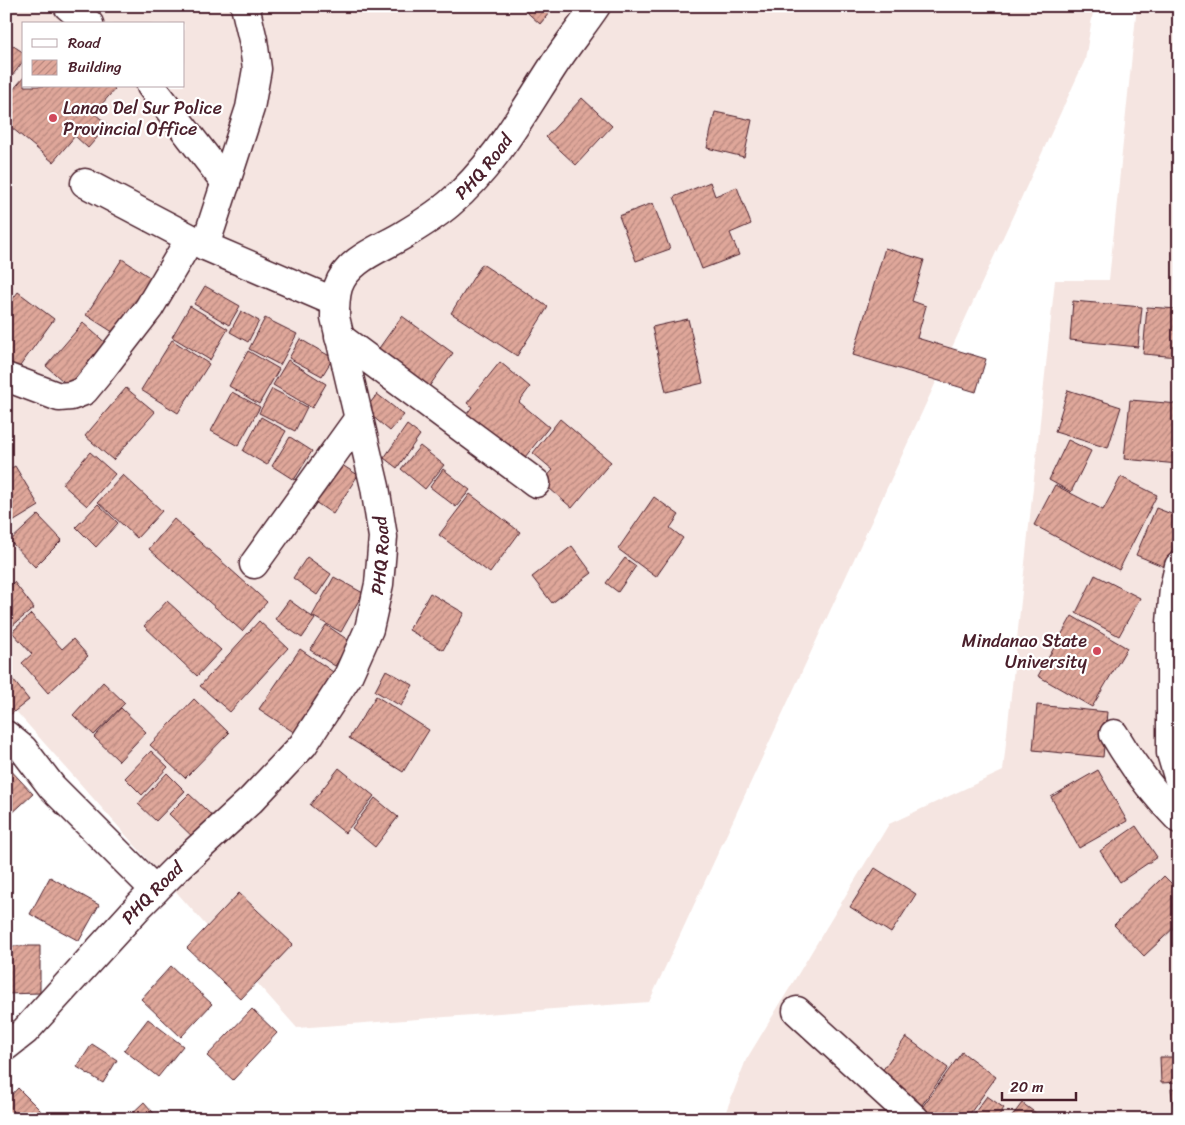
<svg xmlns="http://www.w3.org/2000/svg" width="1185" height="1125" font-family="Sriracha,sans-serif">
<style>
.built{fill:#f5e5e1;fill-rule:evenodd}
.building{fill:url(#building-hatch);stroke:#4a1f2b}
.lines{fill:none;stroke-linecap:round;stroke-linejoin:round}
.minor-casing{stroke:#4a1f2b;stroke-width:31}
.minor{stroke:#fff;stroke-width:28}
.poi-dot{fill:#d1495b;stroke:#fff;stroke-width:2}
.labels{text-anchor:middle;stroke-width:4.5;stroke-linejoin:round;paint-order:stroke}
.poi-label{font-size:18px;fill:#4a1f2b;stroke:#fff;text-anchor:start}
.street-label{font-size:18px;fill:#4a1f2b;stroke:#fff}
</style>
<defs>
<pattern id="building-hatch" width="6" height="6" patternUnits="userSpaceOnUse" patternTransform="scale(1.25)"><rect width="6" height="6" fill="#dfa79a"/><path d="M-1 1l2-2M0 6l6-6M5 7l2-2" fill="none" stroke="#b7877e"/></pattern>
</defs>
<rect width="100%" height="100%" fill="#fff"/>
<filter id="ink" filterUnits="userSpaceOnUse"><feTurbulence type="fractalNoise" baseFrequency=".02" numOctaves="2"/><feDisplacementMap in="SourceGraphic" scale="10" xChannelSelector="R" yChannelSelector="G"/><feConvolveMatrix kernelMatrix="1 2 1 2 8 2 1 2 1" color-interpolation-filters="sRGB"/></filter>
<g filter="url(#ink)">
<g class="built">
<path d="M 6,6 L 1094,6 L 1085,60 L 649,1002 L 297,1028 L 6,700 ZM 24,24 L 184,24 L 184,86 L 24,86 Z"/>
<path d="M 1137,6 L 1179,6 L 1179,1119 L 723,1119 L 746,1060 L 889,824 L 1003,771 L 1055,280 L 1109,280 Z"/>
</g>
<g class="building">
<path d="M 520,6 L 555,6 L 540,24 Z"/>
<path d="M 6,41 L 24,53 L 24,60 L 6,84 Z"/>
<path d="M 24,77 L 24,86 L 112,86 L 115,89 L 94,113 L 108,125 L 88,148 L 75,136 L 53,162 L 6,123 L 6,98 Z"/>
<path d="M 582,98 L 612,126 L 576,165 L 546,137 Z"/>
<path d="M 715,112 L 752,120 L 744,157 L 707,148 Z"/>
<path d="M 710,182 L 715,196 L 737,187 L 751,224 L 730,233 L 739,255 L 702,269 L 674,197 Z"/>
<path d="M 653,203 L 670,249 L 636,261 L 619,216 Z"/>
<path d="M 885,248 L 924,260 L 912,301 L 926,306 L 917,338 L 986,359 L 976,392 L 853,355 Z"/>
<path d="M 122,259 L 154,280 L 119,336 L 86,315 Z"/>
<path d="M 482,264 L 548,307 L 517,356 L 451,313 Z"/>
<path d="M 205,286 L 240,306 L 229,325 L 194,304 Z"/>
<path d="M 18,292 L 54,319 L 15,373 L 6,366 L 6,308 Z"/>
<path d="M 1073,301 L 1142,307 L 1138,347 L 1070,340 Z"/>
<path d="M 190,306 L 228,329 L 210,360 L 172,337 Z"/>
<path d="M 1147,307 L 1179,309 L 1179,357 L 1143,354 Z"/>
<path d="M 241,311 L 259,321 L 248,342 L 230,332 Z"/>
<path d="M 402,316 L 453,353 L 423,395 L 372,358 Z"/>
<path d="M 265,318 L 297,334 L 280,365 L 249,349 Z"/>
<path d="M 688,319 L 703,383 L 666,392 L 652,327 Z"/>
<path d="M 83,323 L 109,346 L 72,389 L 46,366 Z"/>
<path d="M 300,339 L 333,358 L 322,376 L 289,358 Z"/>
<path d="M 172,340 L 209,364 L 178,413 L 141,390 Z"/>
<path d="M 248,351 L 279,369 L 259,404 L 229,386 Z"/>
<path d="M 288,360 L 326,384 L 312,408 L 273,385 Z"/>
<path d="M 500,362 L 530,387 L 519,402 L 549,427 L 517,467 L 461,422 L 472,407 L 467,403 Z"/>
<path d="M 126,388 L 155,412 L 113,460 L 85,436 Z"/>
<path d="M 272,389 L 307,407 L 295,431 L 259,413 Z"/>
<path d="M 1068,390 L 1121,407 L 1108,448 L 1055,432 Z"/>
<path d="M 232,392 L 260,407 L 238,446 L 211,431 Z"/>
<path d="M 377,394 L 404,415 L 390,431 L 365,410 Z"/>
<path d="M 1130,400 L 1179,404 L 1179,479 L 1177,479 L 1178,464 L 1124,459 Z"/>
<path d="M 261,417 L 286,431 L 267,465 L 243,451 Z"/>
<path d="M 560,419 L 611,462 L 572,508 L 542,482 L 553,470 L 533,453 Z"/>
<path d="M 407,425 L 420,435 L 397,468 L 384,458 Z"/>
<path d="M 290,437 L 312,451 L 294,480 L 272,466 Z"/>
<path d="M 1068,440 L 1091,451 L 1071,492 L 1049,480 Z"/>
<path d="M 420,446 L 444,465 L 425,489 L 401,469 Z"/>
<path d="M 90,452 L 115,474 L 87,506 L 62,484 Z"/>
<path d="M 334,460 L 358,475 L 333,514 L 309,498 Z"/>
<path d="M 15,466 L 39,506 L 6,526 L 6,471 Z"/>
<path d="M 443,469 L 470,490 L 456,507 L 430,487 Z"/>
<path d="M 123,475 L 162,511 L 137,538 L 98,502 Z"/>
<path d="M 1121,477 L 1157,495 L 1119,570 L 1034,525 L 1055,485 L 1103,510 Z"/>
<path d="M 470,494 L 520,532 L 490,573 L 439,535 Z"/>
<path d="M 654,497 L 679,515 L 670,528 L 683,538 L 656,577 L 618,549 Z"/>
<path d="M 98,504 L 118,523 L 96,547 L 76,527 Z"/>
<path d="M 1156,508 L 1179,517 L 1179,534 L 1165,567 L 1136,555 Z"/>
<path d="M 38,515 L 62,540 L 35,567 L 10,541 Z"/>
<path d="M 174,519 L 267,602 L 242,631 L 149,549 Z"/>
<path d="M 572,546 L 592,573 L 552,603 L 532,577 Z"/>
<path d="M 307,557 L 331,574 L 317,595 L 293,578 Z"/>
<path d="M 625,558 L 636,566 L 618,592 L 606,583 Z"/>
<path d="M 1095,575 L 1140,598 L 1119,636 L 1076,613 Z"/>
<path d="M 334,577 L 363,593 L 341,632 L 312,616 Z"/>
<path d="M 14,582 L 34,608 L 6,631 L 6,588 Z"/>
<path d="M 430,593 L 464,613 L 443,650 L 409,630 Z"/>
<path d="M 289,600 L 315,619 L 302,638 L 275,619 Z"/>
<path d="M 167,601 L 221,650 L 197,676 L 144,626 Z"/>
<path d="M 31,614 L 62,649 L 73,639 L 88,656 L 48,693 L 22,663 L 32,654 L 12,632 Z"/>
<path d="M 1072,616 L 1127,648 L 1092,707 L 1038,676 Z"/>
<path d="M 259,621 L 288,648 L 230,712 L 200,686 Z"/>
<path d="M 326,625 L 351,642 L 335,666 L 310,650 Z"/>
<path d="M 300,649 L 336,674 L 295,733 L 259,709 Z"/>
<path d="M 386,670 L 413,685 L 401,706 L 375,691 Z"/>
<path d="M 6,671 L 29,700 L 6,718 Z"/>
<path d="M 103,682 L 125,703 L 94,735 L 73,715 Z"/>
<path d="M 376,696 L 429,730 L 403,772 L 349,738 Z"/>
<path d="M 194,699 L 229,733 L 185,778 L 150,745 Z"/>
<path d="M 1037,705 L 1107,712 L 1103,757 L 1033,750 Z"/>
<path d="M 121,708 L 146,732 L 119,761 L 94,737 Z"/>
<path d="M 151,751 L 168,767 L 142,795 L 125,778 Z"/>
<path d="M 6,765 L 33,794 L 8,817 L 6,815 Z"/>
<path d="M 339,768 L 374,796 L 345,833 L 310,805 Z"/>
<path d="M 1098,770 L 1127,821 L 1079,848 L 1051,797 Z"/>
<path d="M 167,773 L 185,791 L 156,821 L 138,804 Z"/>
<path d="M 189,794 L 221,824 L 201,845 L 169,814 Z"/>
<path d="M 375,798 L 398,817 L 375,847 L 352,828 Z"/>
<path d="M 1136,826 L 1157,857 L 1120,882 L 1100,851 Z"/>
<path d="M 875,868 L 916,894 L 891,933 L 850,907 Z"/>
<path d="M 1164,876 L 1179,891 L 1179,923 L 1144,956 L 1114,925 Z"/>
<path d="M 50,877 L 99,905 L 79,941 L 30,914 Z"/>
<path d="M 239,893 L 293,944 L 241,999 L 187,948 Z"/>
<path d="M 6,946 L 40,946 L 40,993 L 6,994 Z"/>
<path d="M 171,966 L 212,1004 L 181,1037 L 141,999 Z"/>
<path d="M 252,1009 L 277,1033 L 233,1080 L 207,1056 Z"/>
<path d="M 148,1019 L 183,1046 L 158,1077 L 124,1050 Z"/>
<path d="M 906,1037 L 948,1068 L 917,1112 L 875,1081 Z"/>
<path d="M 92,1044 L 117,1060 L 103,1083 L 77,1067 Z"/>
<path d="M 962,1052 L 996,1077 L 966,1119 L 917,1119 L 915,1117 Z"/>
<path d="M 1160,1057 L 1179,1057 L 1179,1082 L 1161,1083 Z"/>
<path d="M 18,1088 L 41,1111 L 33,1119 L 6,1119 L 6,1101 Z"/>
<path d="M 1179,1088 L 1179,1119 L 1175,1119 L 1171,1089 Z"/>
<path d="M 987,1096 L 1004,1108 L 996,1119 L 970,1119 Z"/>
<path d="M 144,1102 L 159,1119 L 126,1119 Z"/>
<path d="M 1022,1103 L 1044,1119 L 1010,1119 Z"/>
</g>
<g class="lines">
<defs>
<g id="minor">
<path d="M 68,6 L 89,24"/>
<path d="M 151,86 L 226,183"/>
<path d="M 85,183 L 205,246 L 335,302"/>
<path d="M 205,246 L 250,108 L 257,69 L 253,40 L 245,6"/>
<path d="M 339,337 L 536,483"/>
<path d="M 6,377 L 59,397 L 71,396 L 84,391 L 98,374 L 149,308 L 190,239"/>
<path d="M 254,564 L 359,418"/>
<path d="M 1179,566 L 1174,588 L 1171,623 L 1171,753 L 1179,780"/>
<path d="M 1114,734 C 1132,765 1153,793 1179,819"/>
<path d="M 6,735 L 23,749 L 52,787 L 155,890"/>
<path d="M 797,1011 L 915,1119"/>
<path id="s1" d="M 6,1046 L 25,1031 L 139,906 L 175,870 L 251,800 L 303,745 L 348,676 L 369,629 L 379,584 L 383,537 L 375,487 L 335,317 C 335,307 335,297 338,287 C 347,259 383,248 405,234 C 420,225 436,215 449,204 C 493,167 521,116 552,68 C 565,47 582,27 596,6"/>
</g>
</defs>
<use href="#minor" class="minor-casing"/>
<use href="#minor" class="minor"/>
</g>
</g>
<g class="poi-dot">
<circle cx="53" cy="118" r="5"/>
<circle cx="1097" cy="651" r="5"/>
</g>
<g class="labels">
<g class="poi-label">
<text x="63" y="114">Lanao Del Sur Police<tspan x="63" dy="21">Provincial Office</tspan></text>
<text x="1087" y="647" text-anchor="end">Mindanao State<tspan x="1087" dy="21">University</tspan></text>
</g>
<g class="street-label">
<text dy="6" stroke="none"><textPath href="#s1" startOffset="1098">PHQ Road</textPath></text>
<text dy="6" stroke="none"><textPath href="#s1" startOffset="632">PHQ Road</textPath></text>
<text dy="6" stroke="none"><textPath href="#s1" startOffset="212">PHQ Road</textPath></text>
</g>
</g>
<rect width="1185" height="1125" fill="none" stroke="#fff" stroke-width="25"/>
<rect x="12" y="12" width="1160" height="1100" fill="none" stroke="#4a1f2b" stroke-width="2" filter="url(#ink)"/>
<rect x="22" y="22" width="162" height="65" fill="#ffffff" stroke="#b7a5aa"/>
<rect x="32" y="39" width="25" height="8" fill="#ffffff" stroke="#b7a5aa"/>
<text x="68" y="48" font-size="15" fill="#4a1f2b">Road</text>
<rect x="32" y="60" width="25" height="15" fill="url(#building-hatch)" stroke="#b7a5aa"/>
<text x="68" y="72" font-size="15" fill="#4a1f2b">Building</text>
<path d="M1002 1092v8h74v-8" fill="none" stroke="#4a1f2b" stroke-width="2.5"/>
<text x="1010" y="1092" font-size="15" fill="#4a1f2b" stroke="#ffffff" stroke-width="4" paint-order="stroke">20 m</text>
</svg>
